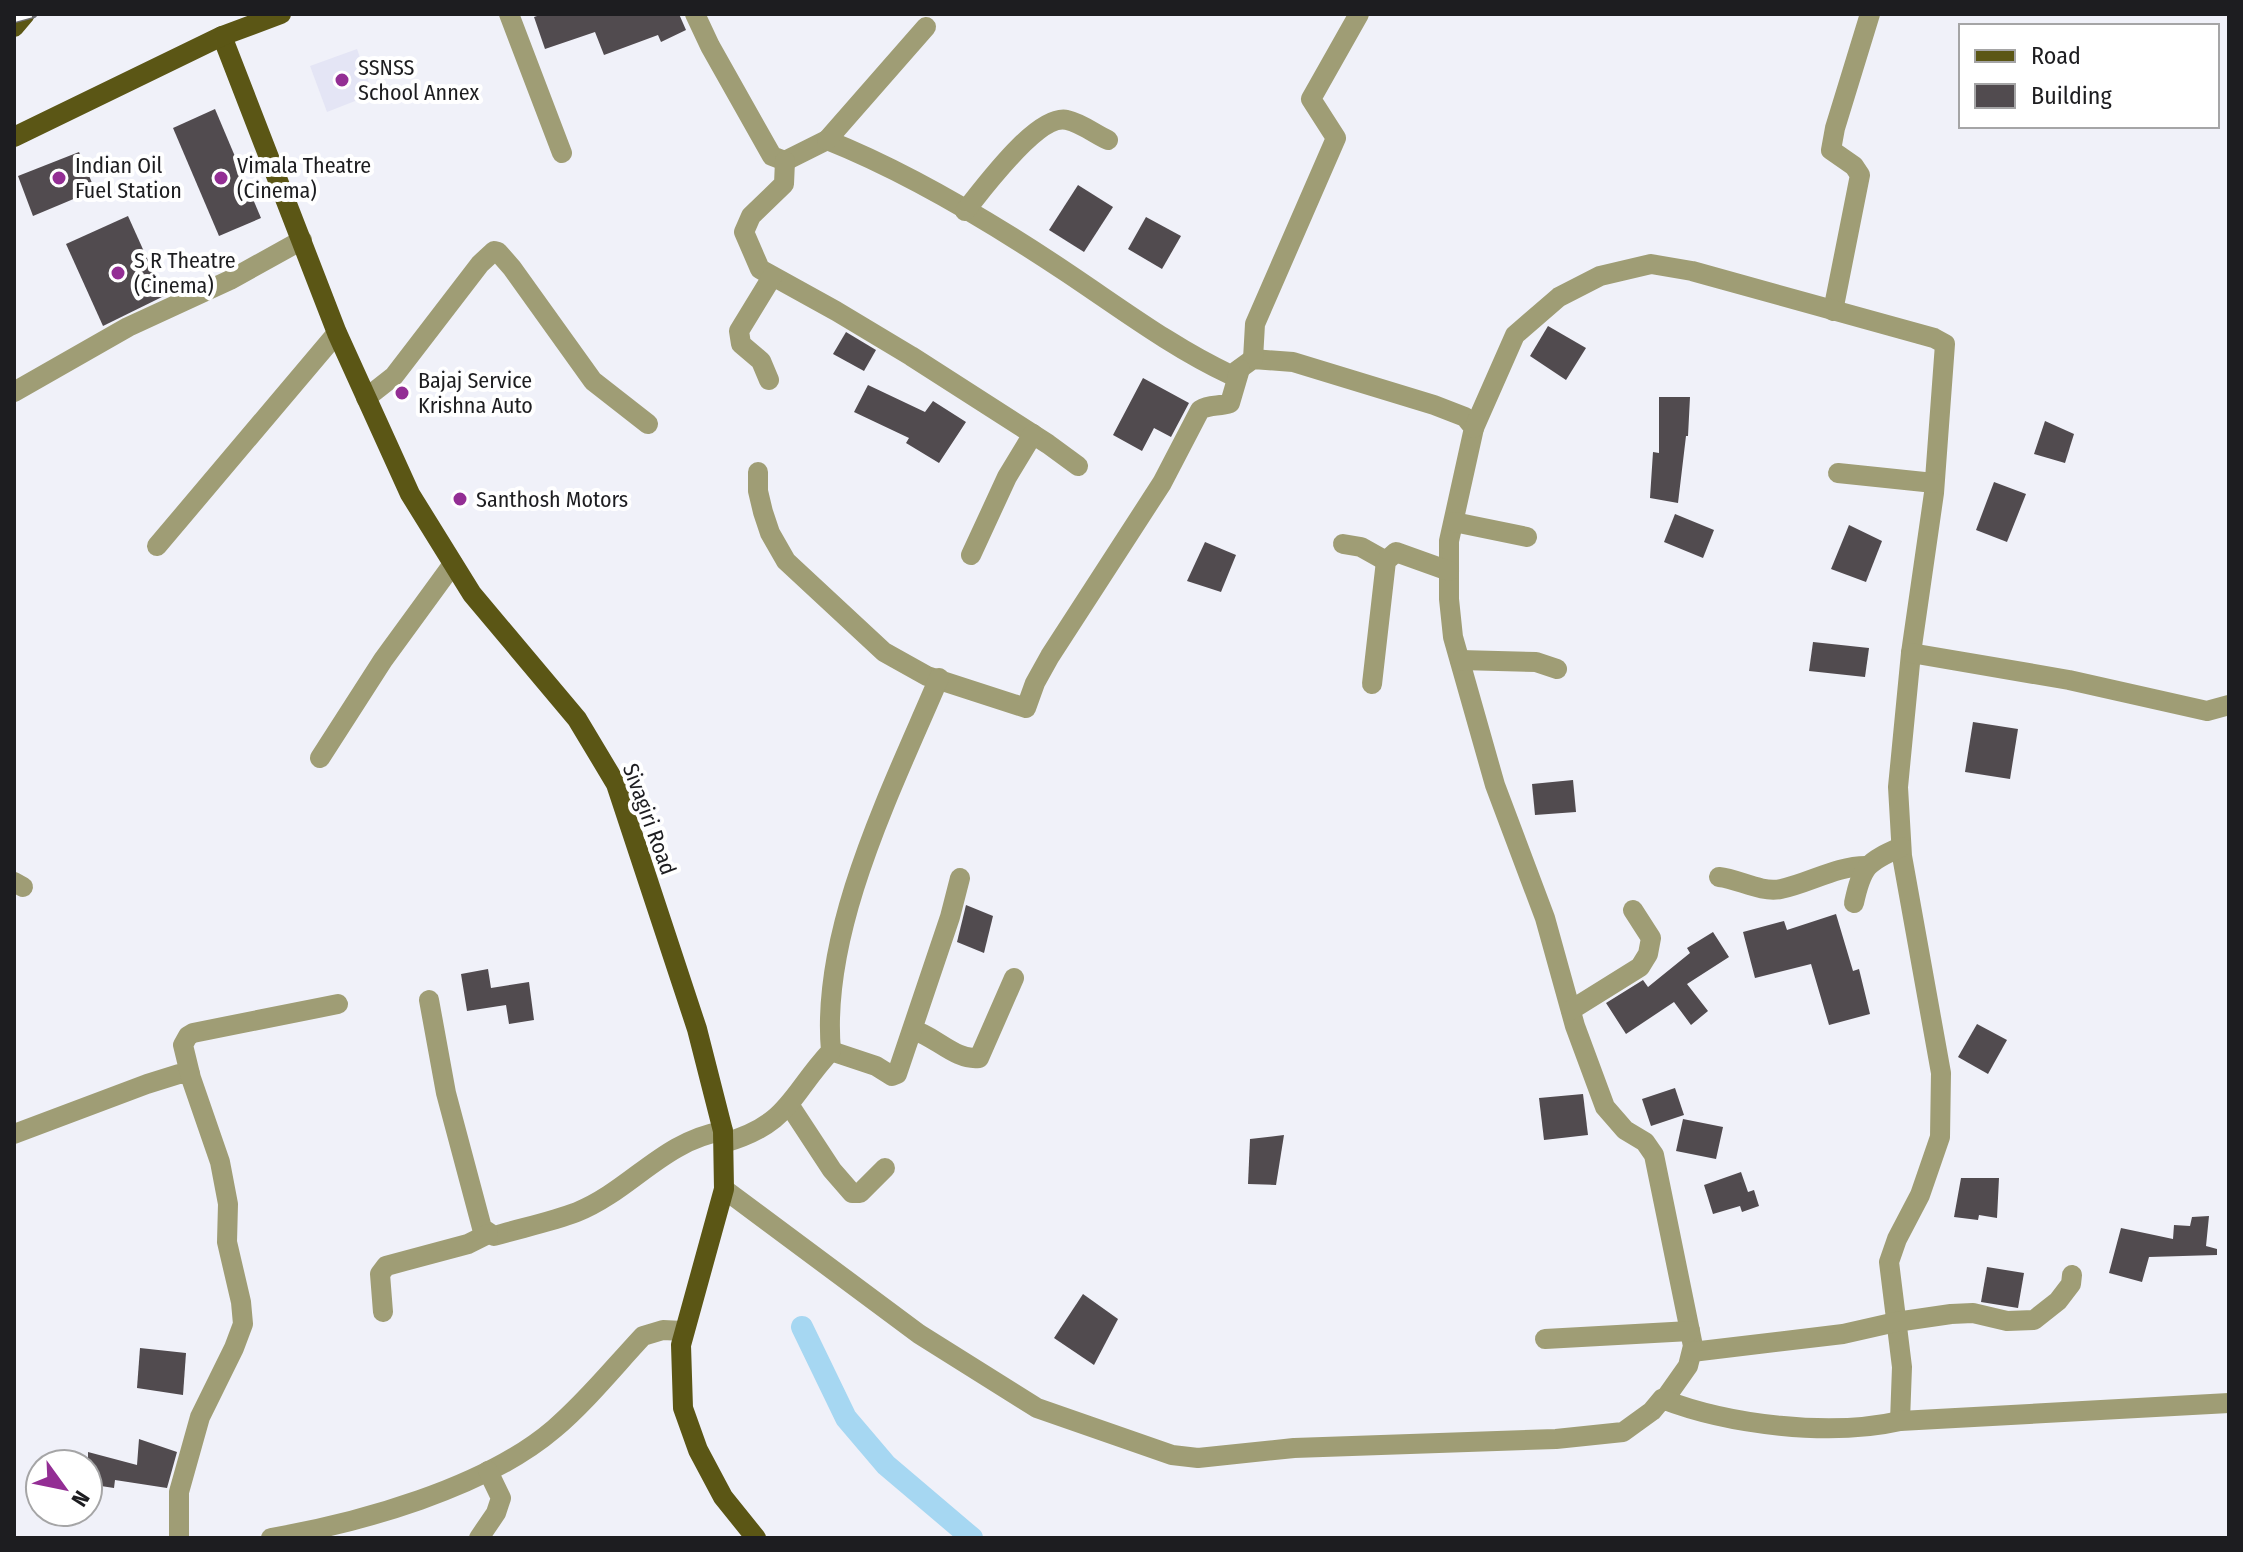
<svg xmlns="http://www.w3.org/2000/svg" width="2243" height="1552" font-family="'Fira Sans Condensed',sans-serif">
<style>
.built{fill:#e4e5f5}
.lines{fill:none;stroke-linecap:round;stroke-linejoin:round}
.canal{stroke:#a6d7f2;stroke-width:22}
.building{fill:#514b4f}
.minor{stroke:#9f9d75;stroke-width:20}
.major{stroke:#5b5615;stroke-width:20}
.rail-casing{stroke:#6e6e73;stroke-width:9}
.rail{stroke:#fff;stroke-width:6;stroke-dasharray:18;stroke-linecap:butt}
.poi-dot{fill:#932e94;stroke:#fff;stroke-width:3}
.labels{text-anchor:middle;stroke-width:8;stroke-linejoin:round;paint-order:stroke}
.poi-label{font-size:22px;fill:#1d1d20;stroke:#fff;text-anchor:start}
.street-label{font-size:22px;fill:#1d1d20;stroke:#fff}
</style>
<rect width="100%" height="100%" fill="#f0f1f9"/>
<path class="built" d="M 357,49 L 373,94 L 327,112 L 310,66 Z"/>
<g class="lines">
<path class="canal" d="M 802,1327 L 846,1418 L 886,1465 L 972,1538"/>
</g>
<g class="building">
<path d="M 543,14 L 679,14 L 686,30 L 661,42 L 658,35 L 604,55 L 595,32 L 545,49 L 534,17 Z"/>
<path d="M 215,109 L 261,218 L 219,236 L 173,128 Z"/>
<path d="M 79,152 L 95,190 L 33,216 L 18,176 Z"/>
<path d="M 1078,185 L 1113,207 L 1084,252 L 1049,230 Z"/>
<path d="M 128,216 L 164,296 L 103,326 L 66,244 Z"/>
<path d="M 1146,217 L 1181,236 L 1162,269 L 1128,249 Z"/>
<path d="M 1548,326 L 1586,348 L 1566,380 L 1530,356 Z"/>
<path d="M 846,332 L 876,350 L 864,371 L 833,354 Z"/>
<path d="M 1143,378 L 1189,403 L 1171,437 L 1154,428 L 1142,451 L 1113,435 Z"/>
<path d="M 868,385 L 925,412 L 933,401 L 966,422 L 939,463 L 906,443 L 909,438 L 854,412 Z"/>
<path d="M 1659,397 L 1690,397 L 1688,436 L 1686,436 L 1678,503 L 1650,498 L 1653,452 L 1659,453 Z"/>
<path d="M 2045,421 L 2074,434 L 2065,463 L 2034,454 Z"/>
<path d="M 1994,482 L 2026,494 L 2007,542 L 1976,530 Z"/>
<path d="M 1675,514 L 1714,530 L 1703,558 L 1664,542 Z"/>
<path d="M 1849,525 L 1882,541 L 1866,582 L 1831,569 Z"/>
<path d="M 1205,542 L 1236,555 L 1221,592 L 1187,581 Z"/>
<path d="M 1813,642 L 1869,648 L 1865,677 L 1809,671 Z"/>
<path d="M 1973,722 L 2018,729 L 2010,779 L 1965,772 Z"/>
<path d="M 1573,780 L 1576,812 L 1535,815 L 1532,784 Z"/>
<path d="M 966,905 L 993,916 L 984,953 L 957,942 Z"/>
<path d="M 1836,914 L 1853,971 L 1859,969 L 1870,1014 L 1829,1025 L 1811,964 L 1755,978 L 1743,932 L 1784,921 L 1787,930 Z"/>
<path d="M 1713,932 L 1729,957 L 1687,984 L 1708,1011 L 1691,1025 L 1674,1002 L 1626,1034 L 1606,1003 L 1643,980 L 1648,987 L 1690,953 L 1687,948 Z"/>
<path d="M 488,969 L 491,988 L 529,982 L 534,1020 L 509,1024 L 506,1005 L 467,1011 L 461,974 Z"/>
<path d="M 1977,1024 L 2007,1040 L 1988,1074 L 1958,1057 Z"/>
<path d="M 1675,1088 L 1684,1115 L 1651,1126 L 1642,1099 Z"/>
<path d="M 1583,1094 L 1588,1135 L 1544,1140 L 1539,1098 Z"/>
<path d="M 1683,1119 L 1723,1127 L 1716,1159 L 1676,1151 Z"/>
<path d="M 1284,1135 L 1276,1185 L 1248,1184 L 1250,1139 Z"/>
<path d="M 1741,1172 L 1748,1192 L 1754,1190 L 1759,1206 L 1742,1212 L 1740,1206 L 1713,1214 L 1704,1185 Z"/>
<path d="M 1961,1178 L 1999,1178 L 1997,1218 L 1979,1215 L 1978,1220 L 1954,1217 Z"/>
<path d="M 2209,1216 L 2206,1246 L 2217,1249 L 2217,1255 L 2149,1257 L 2142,1282 L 2109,1273 L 2121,1228 L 2173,1239 L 2174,1225 L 2190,1226 L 2192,1217 Z"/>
<path d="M 1987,1267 L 2024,1273 L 2018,1308 L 1981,1302 Z"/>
<path d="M 1083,1294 L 1118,1319 L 1094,1365 L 1054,1338 Z"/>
<path d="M 140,1348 L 186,1353 L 183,1395 L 137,1388 Z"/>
<path d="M 139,1439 L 177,1452 L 167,1488 L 115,1480 L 114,1488 L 88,1484 L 88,1452 L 137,1465 Z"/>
</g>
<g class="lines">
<g class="minor">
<path d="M 509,14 L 562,153"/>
<path d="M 695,14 L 710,46 L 772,156 L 785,161 L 827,140 C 910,173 991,222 1066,272 C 1120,308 1173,348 1231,375 L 1253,359 L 1293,362 L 1434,405 L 1465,417 L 1474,428 L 1449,541 L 1449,599 L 1453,637 L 1495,785 L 1545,918 L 1575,1026 L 1605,1107 L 1625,1130 L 1645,1142 L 1654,1155 L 1693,1346 L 1688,1366 L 1664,1400"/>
<path d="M 827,140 L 926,27"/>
<path d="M 785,161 L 784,184 L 751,216 L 744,232 L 760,269 L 836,311 L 911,356 L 1048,444 L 1078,466"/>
<path d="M 965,211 C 983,189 1038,113 1067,120 C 1081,123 1095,134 1108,140"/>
<path d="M 1833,311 L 1860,175 L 1854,166 L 1831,150 L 1835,128 L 1870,14"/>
<path d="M 1253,359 L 1255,324 L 1336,138 L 1311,99 L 1359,14"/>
<path d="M 769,380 L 761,361 L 741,344 L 739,331 L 772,277"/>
<path d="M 14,392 L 128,327 L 230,280 L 302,240"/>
<path d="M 366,398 L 394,376 L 480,264 L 494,251 L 498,252 L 512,268 L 593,381 L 648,424"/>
<path d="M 1474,428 L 1515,335 L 1559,297 L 1600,276 L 1651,264 L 1692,271 L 1934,338 L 1945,344 L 1934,493 L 1911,653 L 1898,787 L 1902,856 L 1941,1073 L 1940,1137 L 1920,1195 L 1897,1239 L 1889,1262 L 1902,1367 L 1900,1421"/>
<path d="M 758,472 L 758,491 L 763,512 L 770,533 L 786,561 L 884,652 L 927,676 L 1026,708 L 1035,683 L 1050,656 L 1162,483 L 1200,410 C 1210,404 1219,407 1230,403 L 1240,369"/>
<path d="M 1838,473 L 1934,483"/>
<path d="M 1454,522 L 1527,537"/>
<path d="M 1343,544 L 1361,547 L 1386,561"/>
<path d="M 157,546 L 337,333"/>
<path d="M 971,555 L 1007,477 L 1033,434"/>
<path d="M 1911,653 L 2069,680 L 2207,711 L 2229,705"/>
<path d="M 1460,660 L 1536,662 L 1557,669"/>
<path d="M 1372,684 L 1386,561 L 1396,552 L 1449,571"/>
<path d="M 320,758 L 383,660 L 453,564"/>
<path d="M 1719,877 C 1739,879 1760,893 1781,889 C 1810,883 1836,866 1866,866"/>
<path d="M 14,882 L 23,887"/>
<path d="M 1854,903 C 1862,866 1867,862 1901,847"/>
<path d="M 429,1000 L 446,1093 L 482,1228 L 494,1236 C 521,1228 551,1222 577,1212 C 631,1190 663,1141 723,1131"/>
<path d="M 1571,1010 L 1640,967 L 1648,954 L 1651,938 L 1633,910"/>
<path d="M 913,1030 C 935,1036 956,1061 979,1058 L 1014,978"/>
<path d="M 831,1051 L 876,1066 L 892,1076 L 897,1074 L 950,917 L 960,878"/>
<path d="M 790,1106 L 832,1170 L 852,1193 L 860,1193 L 885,1168"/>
<path d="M 14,1134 L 147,1084 L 179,1074 L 190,1074"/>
<path d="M 724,1143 C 790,1124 790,1095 831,1051 C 820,930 892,789 939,678"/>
<path d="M 724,1189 L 919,1334 L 1037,1408 L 1172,1455 L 1198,1458 L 1294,1448 L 1556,1439 L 1623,1432 L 1652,1411 L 1662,1399 C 1729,1425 1830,1437 1900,1421 L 2229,1403"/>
<path d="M 383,1312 L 380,1274 L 386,1266 L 468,1244 L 488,1234"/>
<path d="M 1545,1339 L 1690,1331"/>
<path d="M 1692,1352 L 1843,1334 L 1896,1322 L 1951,1314 L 1973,1313 L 2007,1321 L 2034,1320 L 2058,1301 L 2071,1284 L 2072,1275"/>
<path d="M 179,1538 L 179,1492 L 200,1417 L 234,1348 L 243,1324 L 241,1302 L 227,1242 L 228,1204 L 220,1162 L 191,1078 L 183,1045 L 188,1036 L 193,1033 L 338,1004"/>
<path d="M 271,1538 C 359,1523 485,1488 554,1429 C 586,1402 614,1367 643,1336 L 663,1330 L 683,1331"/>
<path d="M 479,1538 L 496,1513 L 501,1498 L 488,1471"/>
</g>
<g class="major">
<path d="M 14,27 L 25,14"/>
<path d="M 222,36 L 337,333 L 410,494 L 472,594 L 577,719 L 616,784 L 697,1029 L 723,1131 L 724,1189 L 681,1345 L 683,1408 L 698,1450 L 723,1497 L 756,1538"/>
<path d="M 14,137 L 222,36 L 281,14"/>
</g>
<defs>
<path id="rail" d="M 14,19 L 33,14"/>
</defs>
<use href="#rail" class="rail-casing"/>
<use href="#rail" class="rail"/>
</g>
<g class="poi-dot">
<circle cx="342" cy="80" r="8"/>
<circle cx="59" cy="178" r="8"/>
<circle cx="221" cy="178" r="8"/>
<circle cx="118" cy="273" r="8"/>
<circle cx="402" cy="393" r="8"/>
<circle cx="460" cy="499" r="8"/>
</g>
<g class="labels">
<g class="poi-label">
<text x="358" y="75">SSNSS<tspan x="358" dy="25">School Annex</tspan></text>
<text x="75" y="173">Indian Oil<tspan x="75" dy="25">Fuel Station</tspan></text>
<text x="237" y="173">Vimala Theatre<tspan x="237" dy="25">(Cinema)</tspan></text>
<text x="134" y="268">S R Theatre<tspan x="134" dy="25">(Cinema)</tspan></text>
<text x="418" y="388">Bajaj Service<tspan x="418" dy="25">Krishna Auto</tspan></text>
<text x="476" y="507">Santhosh Motors</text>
</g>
<g class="street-label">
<text transform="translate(650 819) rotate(70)" y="8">Sivagiri Road</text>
</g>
</g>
<rect width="2243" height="1552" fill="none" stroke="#1d1d20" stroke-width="32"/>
<rect x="1959" y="24" width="260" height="104" fill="#ffffff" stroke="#a5a5a6" stroke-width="2"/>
<rect x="1975" y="50" width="40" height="12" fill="#5b5615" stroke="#a5a5a6" stroke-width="2"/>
<text x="2031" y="64" font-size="24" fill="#1d1d20">Road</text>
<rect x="1975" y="84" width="40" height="24" fill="#514b4f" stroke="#a5a5a6" stroke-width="2"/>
<text x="2031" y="104" font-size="24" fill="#1d1d20">Building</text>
<g transform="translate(64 1488) rotate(123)"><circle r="38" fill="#ffffff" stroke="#a5a5a6" stroke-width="2"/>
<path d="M0-6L14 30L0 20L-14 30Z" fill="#932e94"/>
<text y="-12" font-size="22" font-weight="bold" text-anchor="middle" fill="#1d1d20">N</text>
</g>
</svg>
